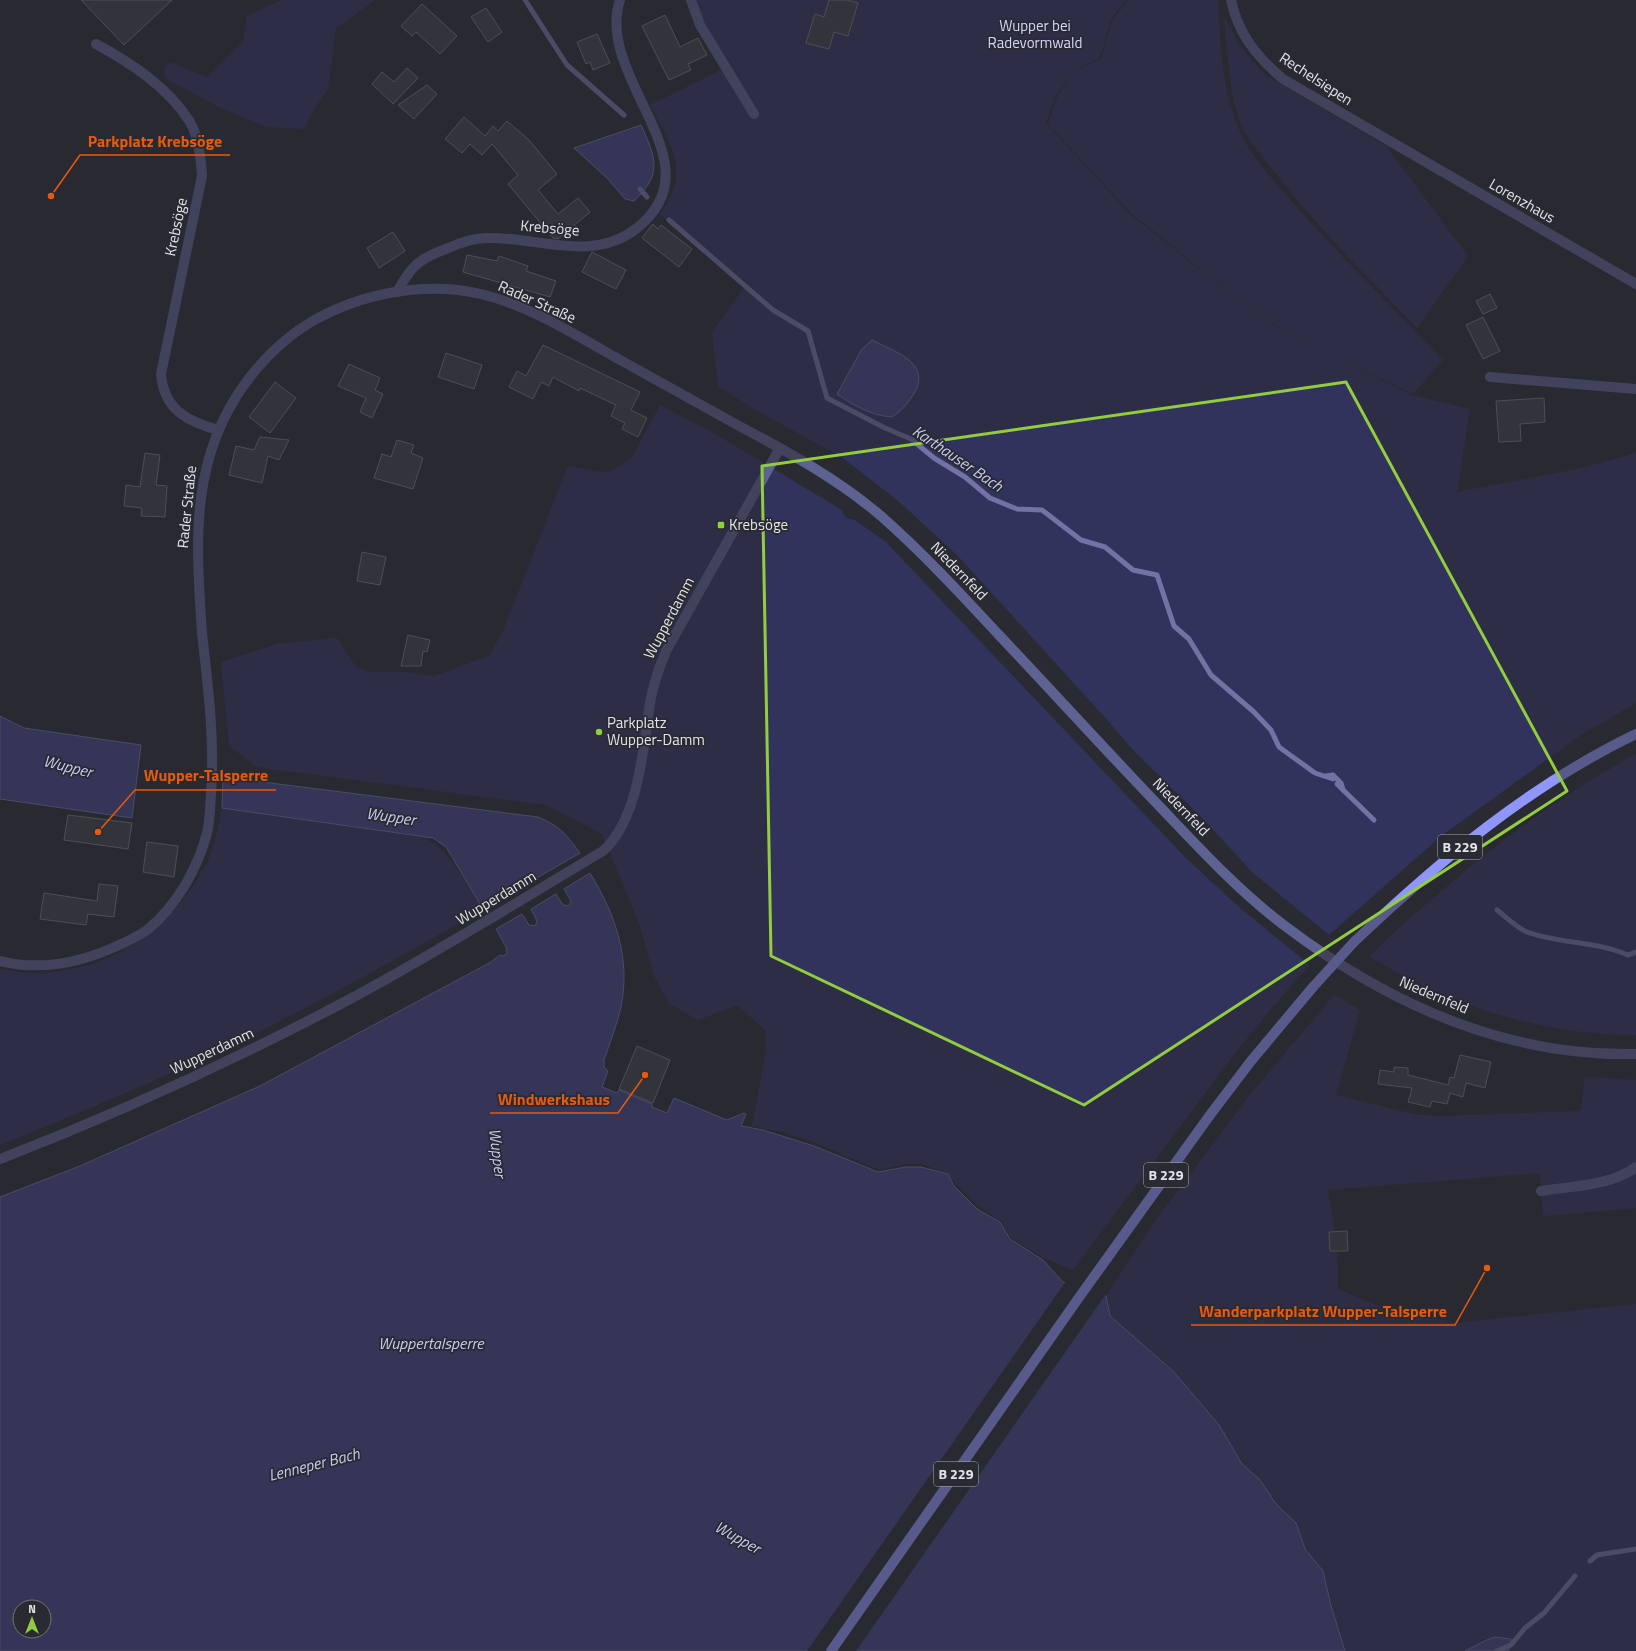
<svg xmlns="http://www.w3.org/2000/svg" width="1636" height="1651" font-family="'Titillium Web',sans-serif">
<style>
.green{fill:#31335d}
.water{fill:#424386;stroke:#7273a4;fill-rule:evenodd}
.pier{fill:#292a32}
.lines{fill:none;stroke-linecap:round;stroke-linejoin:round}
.stream{stroke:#7273a4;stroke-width:5}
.building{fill:#3d3e47;stroke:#777881}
.minor{stroke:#5d6292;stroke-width:10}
.tertiary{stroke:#5d6292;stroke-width:10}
.primary{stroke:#9096f9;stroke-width:10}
.primary-bridge{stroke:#9096f9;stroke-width:10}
.marked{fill:none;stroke:#91cd3f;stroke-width:3;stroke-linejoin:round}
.poi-dot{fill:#91cd3f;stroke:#292a32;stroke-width:1.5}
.labels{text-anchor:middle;stroke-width:3.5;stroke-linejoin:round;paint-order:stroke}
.shield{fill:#292a32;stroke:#abacb2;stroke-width:1}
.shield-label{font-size:14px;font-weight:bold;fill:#e3e3e9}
.park-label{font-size:15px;fill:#d0d5fe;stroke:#292a32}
.street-label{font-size:15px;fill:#e3e3e9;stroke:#292a32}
.poi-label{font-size:15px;fill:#e3e3e9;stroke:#292a32;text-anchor:start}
.water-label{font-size:16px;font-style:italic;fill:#c6cbf3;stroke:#292a32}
.leader{fill:none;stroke:#e8590c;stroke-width:1.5}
.callout-dot{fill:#e8590c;stroke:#292a32;stroke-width:1.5}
.callout-label{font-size:16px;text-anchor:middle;font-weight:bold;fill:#e8590c;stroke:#292a32;stroke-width:3.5;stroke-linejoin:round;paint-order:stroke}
</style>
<rect width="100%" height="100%" fill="#292a32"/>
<g class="green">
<path d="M 282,0 L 375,0 L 336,28 L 328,89 L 312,112 L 304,129 L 266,127 L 217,106 L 165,78 L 164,68 L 170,62 L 207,77 L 243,41 L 247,16 Z"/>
<path d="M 696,0 L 1126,0 L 1111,19 L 1100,58 L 1074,71 L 1056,95 L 1046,123 L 1130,214 L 1245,305 L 1275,325 L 1324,352 L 1276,325 L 1244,304 L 1131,213 L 1048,124 L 1058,95 L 1074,71 L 1101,59 L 1112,21 L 1128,0 L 1218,0 C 1220,44 1222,93 1241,134 C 1252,158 1271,177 1288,197 C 1336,254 1392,305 1443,360 L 1413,394 L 1333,357 L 1412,395 L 1470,409 L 1457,492 L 1582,468 L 1636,453 L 1636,703 L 1581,735 L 1440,837 L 1329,935 L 1253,873 L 1207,823 L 1132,749 L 1110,723 L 956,554 L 897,500 L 843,458 L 754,409 L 718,386 L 712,332 L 744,288 L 660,214 C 692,171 671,146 650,105 L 727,67 L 697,8 Z"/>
<path d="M 1224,16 L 1240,46 L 1264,74 L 1386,146 L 1468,256 L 1417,328 C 1368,277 1317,227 1274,171 C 1264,158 1250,144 1243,129 C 1228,94 1228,53 1224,16 Z"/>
<path d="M 660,405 L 710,431 L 842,510 C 844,517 847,519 855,520 L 886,542 L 1186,858 L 1240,908 L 1310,965 L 1275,1004 L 1235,1053 L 1073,1270 L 1044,1258 L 1011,1238 L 1001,1221 L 978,1206 L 957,1185 L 947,1173 L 921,1164 L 906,1164 L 879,1170 L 816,1143 L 783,1132 L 752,1126 L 765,1057 L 766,1031 L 737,1005 L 698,1020 L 669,1003 L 654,976 L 639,923 L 602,834 L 546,805 L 257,767 L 229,746 L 221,662 L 277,644 L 337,638 L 356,667 L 369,672 L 404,672 L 434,676 L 489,656 L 503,631 L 568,466 L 608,473 L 631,459 Z"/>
<path d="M 1636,754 L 1636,1035 C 1542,1035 1450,1006 1370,957 C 1387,937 1408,920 1428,903 C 1492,846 1561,795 1636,754 Z"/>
<path d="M 222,808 L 421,837 C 449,846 467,886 483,909 C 414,949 345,988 274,1024 C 184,1069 92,1108 0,1145 L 0,969 C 86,987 167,940 206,864 C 215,847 218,827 222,808 Z"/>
<path d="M 1334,995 L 1360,1010 L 1336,1095 L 1418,1115 L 1444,1116 L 1581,1111 L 1585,1077 L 1636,1080 L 1636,1208 L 1543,1216 L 1540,1173 L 1328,1190 L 1337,1247 L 1338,1289 L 1373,1304 L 1455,1323 L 1636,1304 L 1636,1651 L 1508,1651 L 1511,1645 L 1484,1639 L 1476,1647 L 1465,1651 L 1345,1651 L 1331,1606 L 1323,1571 L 1305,1549 L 1296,1523 L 1276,1504 L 1260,1480 L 1242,1464 L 1219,1425 L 1173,1371 L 1110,1316 L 1106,1296 L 1155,1221 L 1249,1096 Z"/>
</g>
<g class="water">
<path d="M 641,125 C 656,158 663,174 634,201 L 625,199 L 608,179 L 574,148 Z"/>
<path d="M 872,340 C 893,351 931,362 915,392 C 909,402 902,411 892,417 C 872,416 853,405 837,394 L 862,349 Z"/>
<path d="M 0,716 L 24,728 L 141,745 L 132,818 L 0,799 Z"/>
<path d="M 223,777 L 538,817 C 561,827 565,833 580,853 L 483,909 L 446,847 L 433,838 L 222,808 Z"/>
<path d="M 590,873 C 615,914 631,958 621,1007 C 617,1025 610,1042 604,1060 L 604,1067 L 608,1071 L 602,1087 L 617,1093 L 619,1090 L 652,1104 L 652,1107 L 667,1113 L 674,1098 L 727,1120 L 744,1113 L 746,1114 L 741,1126 L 763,1130 L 814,1146 L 878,1172 L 906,1167 L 921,1167 L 948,1174 L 954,1186 L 977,1209 L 1000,1222 L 1010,1239 L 1043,1260 L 1063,1282 L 1106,1296 L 1110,1316 L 1173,1371 L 1219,1425 L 1242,1464 L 1260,1480 L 1276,1504 L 1296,1523 L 1305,1549 L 1323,1571 L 1331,1606 L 1345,1651 L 0,1651 L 0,1197 L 80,1166 L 260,1086 L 491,962 L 500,955 L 504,956 L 507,953 L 506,947 L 496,929 L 522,914 L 529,925 L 535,926 L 537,921 L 531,909 L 556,894 L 563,905 L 569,906 L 571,901 L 564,889 ZM 20,1607 L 44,1607 L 44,1631 L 20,1631 Z"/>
<path d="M 1495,1637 L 1511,1639 L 1511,1645 L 1508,1651 L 1465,1651 C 1476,1646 1484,1640 1495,1637 Z"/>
</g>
<path class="pier" d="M 1066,1281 L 1106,1294 L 856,1651 L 807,1651 Z"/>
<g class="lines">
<g class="stream">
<path d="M 525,0 L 567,65 L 624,115"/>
<path d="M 640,189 L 647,197"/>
<path d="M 669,220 L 773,310 L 808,331 L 827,398 L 885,428 L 911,439 L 934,458 L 965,477 L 990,498 L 1017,509 L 1042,510 L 1081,540 L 1105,547 L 1133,570 L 1157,575 L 1174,626 L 1189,639 L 1211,675 L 1254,712 L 1271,730 L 1279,747 L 1315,773 L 1333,779"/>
<path d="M 1326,776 L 1333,775 L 1341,783 L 1343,790"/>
<path d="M 1337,784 L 1374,820"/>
<path d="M 1497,910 C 1506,917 1517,928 1527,932 C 1560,944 1596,941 1628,955 L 1636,952"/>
<path d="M 1590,1561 L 1597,1555 L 1636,1549"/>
<path d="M 1497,1651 L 1511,1645 L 1525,1628 L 1544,1613 L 1575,1576"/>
</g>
</g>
<g class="building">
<path d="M 81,0 L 172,0 L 124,45 Z"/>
<path d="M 829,0 L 847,0 L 858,3 L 848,36 L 834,32 L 829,49 L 806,43 L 815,14 L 824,17 Z"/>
<path d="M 422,4 L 457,36 L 440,54 L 416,32 L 412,36 L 401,26 Z"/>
<path d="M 486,8 L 502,32 L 488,42 L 471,17 Z"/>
<path d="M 665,15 L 680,47 L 698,38 L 707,55 L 688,64 L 691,70 L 669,80 L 642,26 Z"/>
<path d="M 597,34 L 610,63 L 593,70 L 590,62 L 586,64 L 577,42 Z"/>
<path d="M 407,68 L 418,78 L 393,104 L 372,84 L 382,72 L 394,82 Z"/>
<path d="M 427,85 L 437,94 L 414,119 L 398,105 Z"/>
<path d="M 464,117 L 485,136 L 493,126 L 498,131 L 507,121 L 529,140 L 557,174 L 538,190 L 558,214 L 578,198 L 590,212 L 558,239 L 553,238 L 508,184 L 518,175 L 492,144 L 482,155 L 470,144 L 462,153 L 445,139 Z"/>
<path d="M 653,224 L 658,229 L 661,225 L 692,249 L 679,267 L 642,238 Z"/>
<path d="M 393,232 L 405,251 L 379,268 L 367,248 Z"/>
<path d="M 592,252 L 626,270 L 616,289 L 582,272 Z"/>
<path d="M 467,255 L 497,261 L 499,256 L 528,266 L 526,271 L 556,281 L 550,297 L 463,272 Z"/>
<path d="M 1490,294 L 1497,308 L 1483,314 L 1476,301 Z"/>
<path d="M 1483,317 L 1500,351 L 1483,359 L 1466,325 Z"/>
<path d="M 543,345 L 640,392 L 631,410 L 647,418 L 638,437 L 622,429 L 625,423 L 611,416 L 616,405 L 580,388 L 579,391 L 553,377 L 549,386 L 541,382 L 533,399 L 509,387 L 517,371 L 526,376 Z"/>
<path d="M 446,353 L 482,365 L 474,389 L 438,377 Z"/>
<path d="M 349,364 L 380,378 L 375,390 L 383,394 L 372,418 L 360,412 L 366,398 L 338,386 Z"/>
<path d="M 275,382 L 296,398 L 270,433 L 249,417 Z"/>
<path d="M 1544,398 L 1545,422 L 1520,424 L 1521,441 L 1499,442 L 1496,401 Z"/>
<path d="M 260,437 L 289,440 L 279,460 L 268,456 L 262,483 L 229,475 L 236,446 L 254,450 Z"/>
<path d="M 397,440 L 414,445 L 411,453 L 423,458 L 413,489 L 374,478 L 382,454 L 391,457 Z"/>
<path d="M 145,453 L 160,455 L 156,485 L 167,486 L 165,517 L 141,516 L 142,508 L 124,506 L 126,485 L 140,487 Z"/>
<path d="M 362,552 L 386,557 L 380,585 L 357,581 Z"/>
<path d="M 408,635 L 430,640 L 427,652 L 423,651 L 421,666 L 401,666 Z"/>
<path d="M 68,815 L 132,823 L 128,849 L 64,840 Z"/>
<path d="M 147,842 L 178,846 L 174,877 L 143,872 Z"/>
<path d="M 99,884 L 118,886 L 114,917 L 88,914 L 86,925 L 40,919 L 44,893 L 97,901 Z"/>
<path d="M 637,1046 L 670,1060 L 653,1103 L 619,1089 Z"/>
<path d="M 1460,1055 L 1491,1062 L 1485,1088 L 1466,1083 L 1463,1097 L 1450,1093 L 1447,1104 L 1432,1101 L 1430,1107 L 1408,1102 L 1412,1088 L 1378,1084 L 1380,1070 L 1394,1072 L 1394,1067 L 1408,1068 L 1408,1075 L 1448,1085 L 1450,1077 L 1454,1078 Z"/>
<path d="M 1347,1231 L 1348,1251 L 1330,1251 L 1329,1232 Z"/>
</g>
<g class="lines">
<g class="minor">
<path d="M 691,0 L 700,25 L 754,114"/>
<path d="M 1231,0 C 1238,34 1257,57 1283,79 L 1636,284"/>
<path d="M 96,44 C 131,63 168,87 190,122 C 199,138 201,158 202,176 L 161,374 C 164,409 186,421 218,430"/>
<path d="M 397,292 C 402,283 407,274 414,267 C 422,258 435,253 446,249 C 459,243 472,238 486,238 C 536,236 592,264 637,228 C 720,163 594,79 620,0"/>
<path d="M 1490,377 L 1636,389"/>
<path d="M 0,961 C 37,970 75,964 110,949 C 122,944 136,938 147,930 C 176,907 198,868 207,833 C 210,821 210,806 211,794 C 215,740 208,687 202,633"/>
<path d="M 0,1159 C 119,1113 237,1059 350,999 C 436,953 519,901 603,851 C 639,818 643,749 650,703 C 653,685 659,668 666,651 L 780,448"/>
<path d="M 1541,1191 C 1572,1186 1611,1186 1636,1167"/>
</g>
<path class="tertiary" d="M 202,633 C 196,543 189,458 247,381 C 265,357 286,337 311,322 C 361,293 425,281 481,294 C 531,306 577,336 622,361 C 662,383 702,405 741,427 C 790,453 839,480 881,516 C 923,553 960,593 998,634 C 1054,693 1108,753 1165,812 C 1203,852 1241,893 1285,926 C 1387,1003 1506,1057 1636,1054"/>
<g class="primary">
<path d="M 1354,942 C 1439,861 1530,785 1636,734"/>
<path d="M 831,1651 L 1080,1296 L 1210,1115 L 1251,1061 L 1313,987"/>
</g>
<path class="primary-bridge" d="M 1313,987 L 1354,942"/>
</g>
<path d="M0 0H1636V1651H0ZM 1346,382 L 1567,791 L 1084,1105 L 771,956 L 762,466 Z" fill="#292a32" fill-opacity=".55" fill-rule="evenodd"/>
<path class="marked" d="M 1346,382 L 1567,791 L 1084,1105 L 771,956 L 762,466 Z"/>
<g class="poi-dot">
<rect x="717" y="521" width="8" height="8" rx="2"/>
<circle cx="599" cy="732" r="4"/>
</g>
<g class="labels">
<g class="shield">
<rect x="1438" y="835" width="44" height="24" rx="3"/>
<rect x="1144" y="1163" width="44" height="24" rx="3"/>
<rect x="934" y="1462" width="44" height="24" rx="3"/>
</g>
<g class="shield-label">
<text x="1460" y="852">B 229</text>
<text x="1166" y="1180">B 229</text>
<text x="956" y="1479">B 229</text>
</g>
<g class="park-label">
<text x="1035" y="31">Wupper bei<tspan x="1035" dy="17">Radevormwald</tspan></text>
</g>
<g class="street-label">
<text transform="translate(1316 79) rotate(33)" y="5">Rechelsiepen</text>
<text transform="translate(1522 201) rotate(30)" y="5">Lorenzhaus</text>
<text transform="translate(176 227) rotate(-78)" y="5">Krebsöge</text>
<text transform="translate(550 228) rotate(5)" y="5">Krebsöge</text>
<text transform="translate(537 302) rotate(24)" y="5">Rader Straße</text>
<text transform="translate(187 507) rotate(-84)" y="5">Rader Straße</text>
<text transform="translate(959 571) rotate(46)" y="5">Niedernfeld</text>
<text transform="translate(669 618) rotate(-62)" y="5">Wupperdamm</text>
<text transform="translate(1181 807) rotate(46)" y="5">Niedernfeld</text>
<text transform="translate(496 898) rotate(-31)" y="5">Wupperdamm</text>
<text transform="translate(1434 995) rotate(23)" y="5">Niedernfeld</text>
<text transform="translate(212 1051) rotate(-25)" y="5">Wupperdamm</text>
</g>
<g class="poi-label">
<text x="729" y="530">Krebsöge</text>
<text x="607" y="728">Parkplatz<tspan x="607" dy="17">Wupper-Damm</tspan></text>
</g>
<g class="water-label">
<text transform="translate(958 458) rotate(34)" y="6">Karthauser Bach</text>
<text transform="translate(68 766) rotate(14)" y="6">Wupper</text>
<text transform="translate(391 816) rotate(8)" y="6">Wupper</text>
<text transform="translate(498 1153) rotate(83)" y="6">Wupper</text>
<text x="431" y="1349">Wuppertalsperre</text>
<text transform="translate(314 1464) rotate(-14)" y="6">Lenneper Bach</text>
<text transform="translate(738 1537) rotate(29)" y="6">Wupper</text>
</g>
</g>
<path class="leader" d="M51 196L80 155H230M98 832L135 790H276M645 1075L618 1113H490M1487 1268L1455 1325H1191"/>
<g class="callout-dot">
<circle cx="51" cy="196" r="4"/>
<circle cx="98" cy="832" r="4"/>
<circle cx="645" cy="1075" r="4"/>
<circle cx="1487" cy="1268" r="4"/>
</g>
<g class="callout-label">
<text x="155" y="147">Parkplatz Krebsöge</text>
<text x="206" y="781">Wupper-Talsperre</text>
<text x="554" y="1105">Windwerkshaus</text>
<text x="1323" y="1317">Wanderparkplatz Wupper-Talsperre</text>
</g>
<g transform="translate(32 1619)"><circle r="19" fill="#292a32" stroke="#73747b"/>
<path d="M0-3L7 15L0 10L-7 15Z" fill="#91cd3f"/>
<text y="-6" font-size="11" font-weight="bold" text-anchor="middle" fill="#e3e3e9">N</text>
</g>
</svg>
